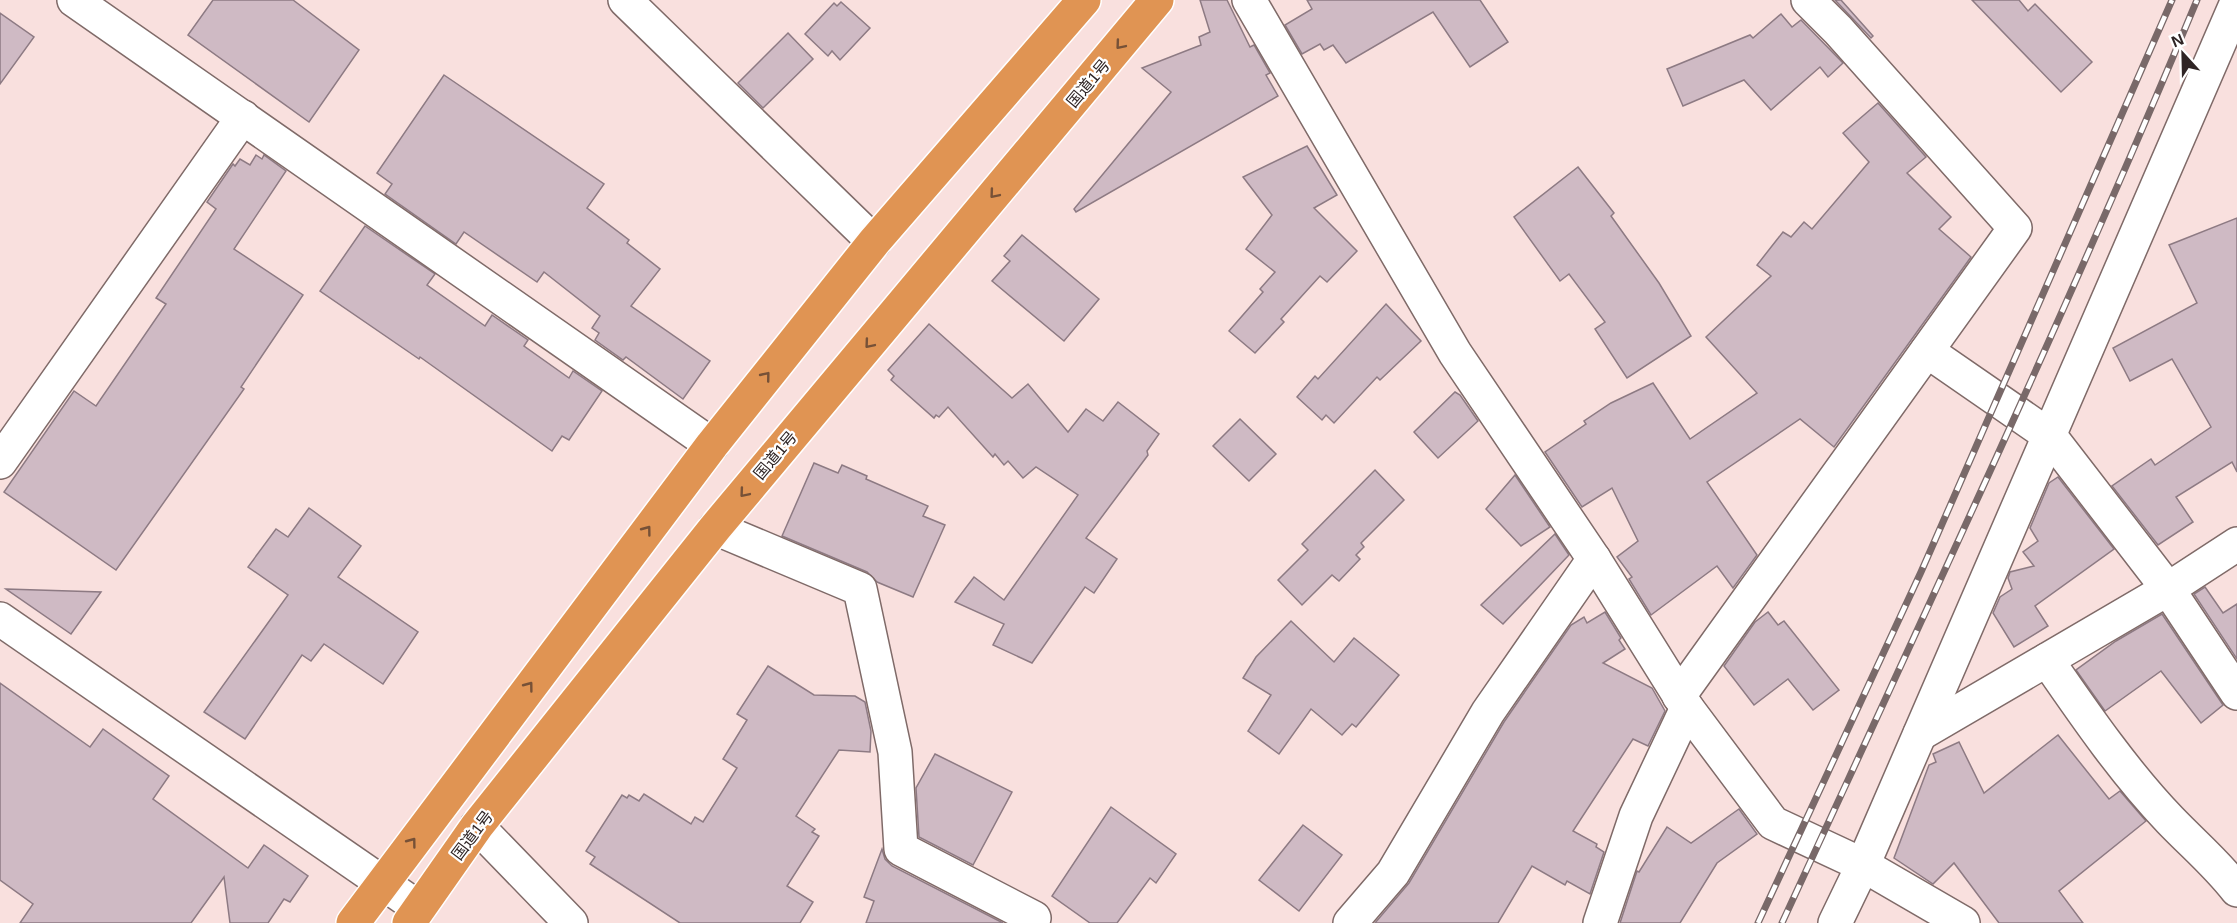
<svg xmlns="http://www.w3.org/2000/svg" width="2237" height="923" font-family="Helvetica,'Noto Sans JP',sans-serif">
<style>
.building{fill:#cfbac4;stroke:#8d7a83;stroke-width:1.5}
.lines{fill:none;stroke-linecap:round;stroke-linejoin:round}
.minor-casing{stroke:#7f6a68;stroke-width:36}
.tertiary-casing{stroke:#7f6a68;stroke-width:36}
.trunk-casing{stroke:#fff;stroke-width:36}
.minor{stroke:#fff;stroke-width:33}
.tertiary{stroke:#fff;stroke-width:33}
.trunk{stroke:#e09453;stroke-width:33}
.rail-casing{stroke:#796969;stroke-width:7}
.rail{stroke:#fff;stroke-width:4.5;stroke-dasharray:14;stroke-linecap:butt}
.oneway{stroke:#765137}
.labels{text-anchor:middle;stroke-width:4.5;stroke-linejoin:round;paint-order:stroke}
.street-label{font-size:16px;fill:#2f2525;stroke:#fff}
</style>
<rect width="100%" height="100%" fill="#f9e0de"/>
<g class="building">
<path d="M 213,0 L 293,0 L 359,50 L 309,122 L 188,35 Z"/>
<path d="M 1200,0 L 1227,0 L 1250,47 L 1254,45 L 1270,73 L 1266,75 L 1278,96 L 1076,212 L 1074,209 L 1171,92 L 1142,68 L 1201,45 L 1199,37 L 1210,32 Z"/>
<path d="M 1307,0 L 1480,0 L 1508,42 L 1470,67 L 1433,12 L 1346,63 L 1333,45 L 1324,50 L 1320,44 L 1302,54 L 1285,25 L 1312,9 Z"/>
<path d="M 1835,0 L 1841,0 L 1873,36 L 1871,38 Z"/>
<path d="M 1972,0 L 2019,0 L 2028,11 L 2035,4 L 2092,62 L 2061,92 Z"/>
<path d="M 841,2 L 870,28 L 840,60 L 832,51 L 828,56 L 805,34 L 834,3 L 837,6 Z"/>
<path d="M 0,13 L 34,37 L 0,84 Z"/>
<path d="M 1781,14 L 1792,27 L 1801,20 L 1843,63 L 1828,77 L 1820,67 L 1771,110 L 1744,80 L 1683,106 L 1667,69 L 1750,35 L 1753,38 Z"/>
<path d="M 788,33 L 813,59 L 763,108 L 738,83 Z"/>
<path d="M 444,75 L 604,184 L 587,208 L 629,240 L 627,243 L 660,269 L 631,306 L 710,361 L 683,399 L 626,357 L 623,360 L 595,340 L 599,333 L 592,328 L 600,316 L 544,272 L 537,282 L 464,232 L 456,244 L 385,194 L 392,184 L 377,173 Z"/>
<path d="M 1878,103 L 1926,157 L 1907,173 L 1951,217 L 1939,229 L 1971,257 L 1834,447 L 1800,419 L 1707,482 L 1757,555 L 1733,588 L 1717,566 L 1651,615 L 1629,579 L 1632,577 L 1617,557 L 1638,541 L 1612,488 L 1582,507 L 1545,452 L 1586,424 L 1584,421 L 1611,403 L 1653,383 L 1690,439 L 1757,393 L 1706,337 L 1771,276 L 1757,265 L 1783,232 L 1791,237 L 1804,222 L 1812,229 L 1869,162 L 1843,133 Z"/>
<path d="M 1307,146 L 1337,195 L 1314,208 L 1357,251 L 1327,282 L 1320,276 L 1281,319 L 1284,322 L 1255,353 L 1229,331 L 1263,292 L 1260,289 L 1275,272 L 1246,249 L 1272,215 L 1243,177 Z"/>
<path d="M 256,155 L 262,159 L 264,155 L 286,171 L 234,249 L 303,295 L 241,387 L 244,389 L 116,570 L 4,492 L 74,391 L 96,406 L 166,304 L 156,298 L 216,209 L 207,202 L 233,164 L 235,166 L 240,159 L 250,165 Z"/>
<path d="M 1578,167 L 1614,213 L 1611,216 L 1659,283 L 1691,336 L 1627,378 L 1595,329 L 1605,322 L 1569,274 L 1560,281 L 1514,217 Z"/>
<path d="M 2237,218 L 2237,472 L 2232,462 L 2176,497 L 2193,522 L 2158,545 L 2112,486 L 2151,459 L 2155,465 L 2211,427 L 2172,359 L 2130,381 L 2113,348 L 2197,303 L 2169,245 Z"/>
<path d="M 365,226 L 435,274 L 427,285 L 485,326 L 492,315 L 528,340 L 524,346 L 569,378 L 573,371 L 602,391 L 569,440 L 562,436 L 552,451 L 420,357 L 419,359 L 320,291 Z"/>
<path d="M 1022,235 L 1099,299 L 1064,341 L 992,281 L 1010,261 L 1004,256 Z"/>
<path d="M 1386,304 L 1421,341 L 1380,380 L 1377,377 L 1334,423 L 1326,415 L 1322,420 L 1297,397 L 1315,376 L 1318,379 Z"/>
<path d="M 929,324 L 1012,398 L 1028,384 L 1068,432 L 1086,409 L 1103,421 L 1118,402 L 1159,434 L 1147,451 L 1148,455 L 1086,538 L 1117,559 L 1094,593 L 1085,587 L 1032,663 L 993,645 L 1004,624 L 955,602 L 974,577 L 1004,600 L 1078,495 L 1036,467 L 1023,478 L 1008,461 L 1004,465 L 995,454 L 993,457 L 948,407 L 939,417 L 936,415 L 934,418 L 891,380 L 894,376 L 888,370 Z"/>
<path d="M 1455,392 L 1460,395 L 1478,421 L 1438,458 L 1414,432 Z"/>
<path d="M 1240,419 L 1276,454 L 1249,481 L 1213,446 Z"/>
<path d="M 814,463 L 838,473 L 842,465 L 867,476 L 866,479 L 928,506 L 923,516 L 945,525 L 913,597 L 877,582 L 867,572 L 782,536 Z"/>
<path d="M 1375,470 L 1404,500 L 1361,543 L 1364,547 L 1356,555 L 1360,559 L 1339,581 L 1332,575 L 1302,605 L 1278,580 L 1308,550 L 1302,544 Z"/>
<path d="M 1515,475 L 1550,527 L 1521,546 L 1486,509 Z"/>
<path d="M 2058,477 L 2114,549 L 2035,606 L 2048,626 L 2014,647 L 1993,613 L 2000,597 L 2012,589 L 2008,578 L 2010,572 L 2034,566 L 2023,552 L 2038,541 L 2030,528 L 2049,483 Z"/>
<path d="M 309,508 L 361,546 L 338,577 L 418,632 L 383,684 L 324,644 L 311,661 L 302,655 L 245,739 L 204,712 L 288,595 L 248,567 L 276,529 L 288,537 Z"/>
<path d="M 1555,534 L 1569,555 L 1503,624 L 1481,605 Z"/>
<path d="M 2205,587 L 2223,613 L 2237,604 L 2237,659 L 2194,594 Z"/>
<path d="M 6,589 L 101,592 L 71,634 Z"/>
<path d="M 1605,612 L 1621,638 L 1619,640 L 1625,649 L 1603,663 L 1652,688 L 1665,711 L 1648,746 L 1633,739 L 1573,831 L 1597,844 L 1596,847 L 1604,852 L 1590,894 L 1567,881 L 1565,885 L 1532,866 L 1498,923 L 1375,923 L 1409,883 L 1504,722 L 1571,625 L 1584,617 L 1587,623 Z"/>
<path d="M 1768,612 L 1778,625 L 1784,621 L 1839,690 L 1813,710 L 1788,679 L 1754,705 L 1724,666 L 1755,622 Z"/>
<path d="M 2162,614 L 2223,705 L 2201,723 L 2161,671 L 2105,711 L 2076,670 L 2116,641 Z"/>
<path d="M 1291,621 L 1334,662 L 1354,638 L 1399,675 L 1356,727 L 1352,724 L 1342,735 L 1311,709 L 1279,754 L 1248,731 L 1271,695 L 1243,678 L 1256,657 Z"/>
<path d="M 768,666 L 814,695 L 855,696 L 865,702 L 871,731 L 870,752 L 839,750 L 796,816 L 815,829 L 812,832 L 819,836 L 787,886 L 813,902 L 800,923 L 680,923 L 590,864 L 595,857 L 586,851 L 622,795 L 627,798 L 629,795 L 639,801 L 644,794 L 691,824 L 695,817 L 703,822 L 737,768 L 723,759 L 747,720 L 737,714 Z"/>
<path d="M 0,683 L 90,747 L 103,729 L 169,776 L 153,799 L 248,868 L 264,845 L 308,876 L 290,902 L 284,899 L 268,923 L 230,923 L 224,877 L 191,923 L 20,923 L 33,904 L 0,880 Z"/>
<path d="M 2058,735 L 2109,799 L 2120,791 L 2146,821 L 2059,891 L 2083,923 L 1999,923 L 1954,863 L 1933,884 L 1894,858 L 1929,765 L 1936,762 L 1933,754 L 1959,742 L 1984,793 Z"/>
<path d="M 935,754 L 1012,792 L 973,865 L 919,837 L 916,788 Z"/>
<path d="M 1111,807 L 1176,854 L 1156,883 L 1150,878 L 1117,923 L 1090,923 L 1052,896 Z"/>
<path d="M 1739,809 L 1757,834 L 1717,863 L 1680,923 L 1620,923 L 1637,871 L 1639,872 L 1667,827 L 1691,843 Z"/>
<path d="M 1303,825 L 1342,855 L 1299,911 L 1259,880 Z"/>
<path d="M 882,849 L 885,859 L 892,866 L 1003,923 L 866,923 L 874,901 L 864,897 Z"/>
</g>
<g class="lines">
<defs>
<g id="minor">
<path d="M 74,0 L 712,445"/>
<path d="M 625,0 L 874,242"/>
<path d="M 1249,0 L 1455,353 L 1594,559 L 1687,708 L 1773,823 L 1863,865 L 1963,923"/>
<path d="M 1927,351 L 2050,436 L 2168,589 L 2237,693"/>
<path d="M 0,462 L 243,117"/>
<path d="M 715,528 L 860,589 L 895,752 L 901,849 L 1034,918 L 1032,923"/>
<path d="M 2047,660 C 2085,715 2124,772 2170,820 C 2193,844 2217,864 2237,890"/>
<path d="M 1679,696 L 2015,228 L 1838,30 L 1808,0"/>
<path d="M 1920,734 L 2168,589 L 2237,544"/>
<path d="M 477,826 L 571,923"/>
<path d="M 1350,923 L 1393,873 L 1488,712 L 1594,559"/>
<path d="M 1600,923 L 1636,816 L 1687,708"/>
<path d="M 1835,923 L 1863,865 L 2237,2"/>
</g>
<path id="tertiary" d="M 0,619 L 419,908"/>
<g id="trunk">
<path d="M 353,923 L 712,445 L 874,242 L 1084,0"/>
<path d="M 409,923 L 477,826 L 715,528 L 1157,0"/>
</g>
</defs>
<use href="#minor" class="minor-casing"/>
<use href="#tertiary" class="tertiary-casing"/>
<use href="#trunk" class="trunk-casing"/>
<use href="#minor" class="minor"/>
<use href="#tertiary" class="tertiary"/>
<use href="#trunk" class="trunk"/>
<defs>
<g id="rail">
<path d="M 1758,923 L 1921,572 L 2172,0"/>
<path d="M 1782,923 C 1923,617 2067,311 2197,0"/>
</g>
</defs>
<use href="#rail" class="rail-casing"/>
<use href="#rail" class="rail"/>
</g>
<defs><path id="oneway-chevron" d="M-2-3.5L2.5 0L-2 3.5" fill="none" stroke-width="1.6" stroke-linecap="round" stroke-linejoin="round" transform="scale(1.5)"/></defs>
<g class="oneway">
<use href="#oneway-chevron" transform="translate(1120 45) rotate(130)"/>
<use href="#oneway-chevron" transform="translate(994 194) rotate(130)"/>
<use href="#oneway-chevron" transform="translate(869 344) rotate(130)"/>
<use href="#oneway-chevron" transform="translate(766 376) rotate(-51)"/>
<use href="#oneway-chevron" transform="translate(744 493) rotate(130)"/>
<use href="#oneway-chevron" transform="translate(647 530) rotate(-53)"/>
<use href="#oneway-chevron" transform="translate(529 686) rotate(-53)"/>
<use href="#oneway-chevron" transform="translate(412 842) rotate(-53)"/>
</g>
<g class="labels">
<g class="street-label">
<text transform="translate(1088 83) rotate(-50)" y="6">国道1号</text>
<text transform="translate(775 455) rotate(-50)" y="6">国道1号</text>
<text transform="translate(472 835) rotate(-53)" y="6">国道1号</text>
</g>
</g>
<g transform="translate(2183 54) rotate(338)" stroke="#ffffff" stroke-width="4.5" paint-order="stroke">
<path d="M0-4.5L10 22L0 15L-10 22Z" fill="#2f2525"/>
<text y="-9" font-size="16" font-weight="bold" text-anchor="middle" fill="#2f2525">N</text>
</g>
</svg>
